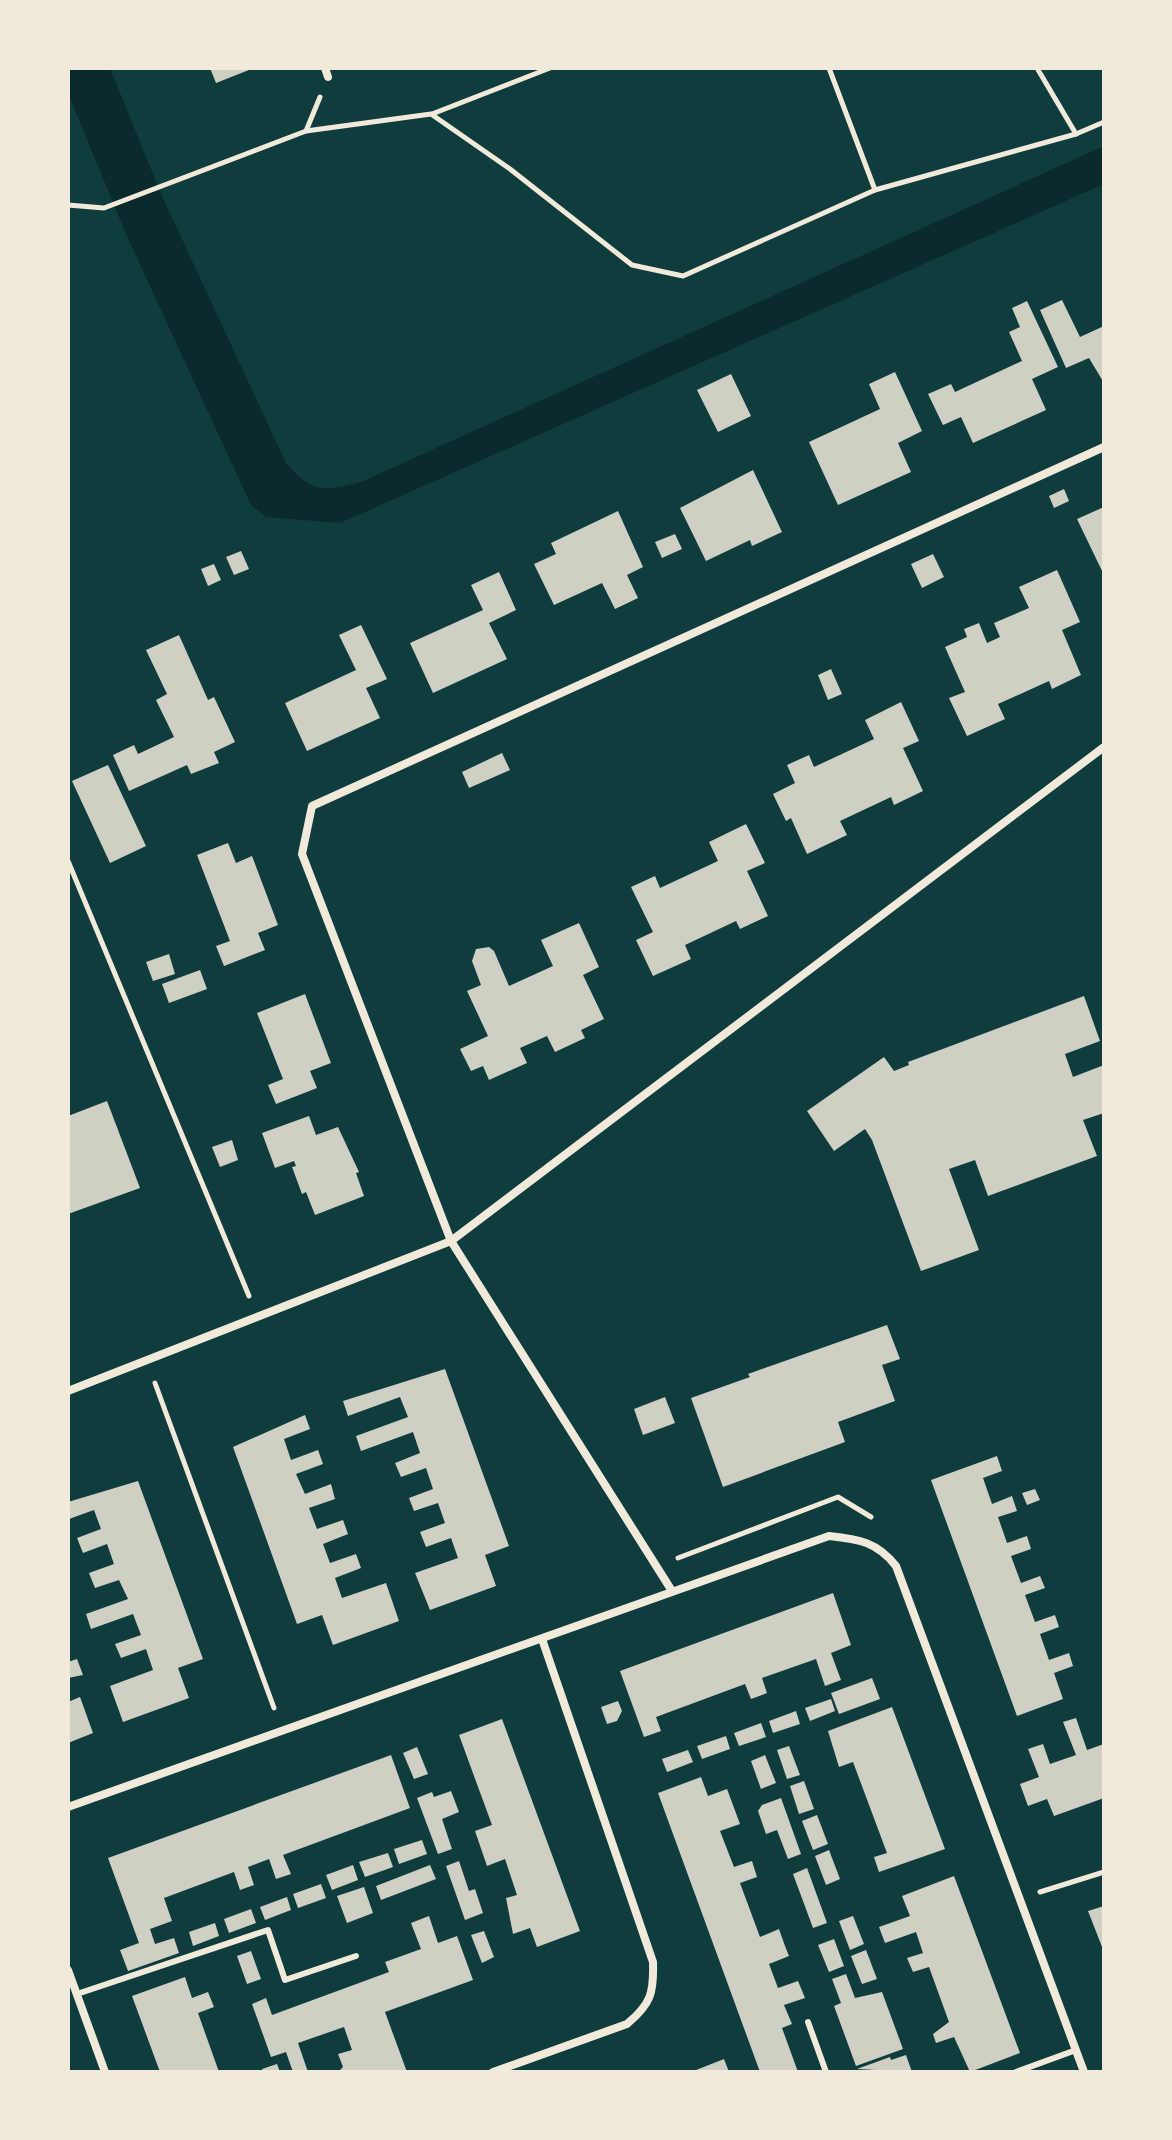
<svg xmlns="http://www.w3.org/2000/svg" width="1172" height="2140" font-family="Lato,sans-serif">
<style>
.water{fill:#0a2a2b}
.building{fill:#cfcfc3}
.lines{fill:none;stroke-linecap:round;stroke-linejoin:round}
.path{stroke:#f1e9da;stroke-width:5}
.service{stroke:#f1e9da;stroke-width:6}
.minor{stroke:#f1e9da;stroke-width:8}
</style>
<rect width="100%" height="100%" fill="#0f3d3e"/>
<path class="water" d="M 68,68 L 110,68 L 161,194 L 286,463 C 313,494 323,491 361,482 L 1104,146 L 1104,184 L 340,523 L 266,517 L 251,505 L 126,234 L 68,93 Z"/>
<g class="building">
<path d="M 210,68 L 254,68 L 216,83 Z"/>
<path d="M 1062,300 L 1080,337 L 1104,326 L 1104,383 L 1089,358 L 1066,368 L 1040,310 Z"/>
<path d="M 1027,301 L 1058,367 L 1032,379 L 1046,410 L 973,443 L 961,417 L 943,425 L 928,394 L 951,384 L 955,392 L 1022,361 L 1009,332 L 1020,327 L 1012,308 Z"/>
<path d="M 895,372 L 922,431 L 898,443 L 911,472 L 838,505 L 809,442 L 880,409 L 869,384 Z"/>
<path d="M 731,374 L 751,416 L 718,432 L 697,390 Z"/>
<path d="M 753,470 L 782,532 L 752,546 L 750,540 L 706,561 L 680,508 Z"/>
<path d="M 1064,489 L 1069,501 L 1054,508 L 1049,496 Z"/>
<path d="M 1104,507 L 1104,575 L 1077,519 Z"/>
<path d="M 618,511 L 643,567 L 627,575 L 638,598 L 615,609 L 602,583 L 554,605 L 534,564 L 556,554 L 551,543 Z"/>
<path d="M 675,534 L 682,549 L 662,558 L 655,542 Z"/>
<path d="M 241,551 L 249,569 L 234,575 L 226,557 Z"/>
<path d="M 933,554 L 944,577 L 922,588 L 911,564 Z"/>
<path d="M 214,564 L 221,580 L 208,586 L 201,569 Z"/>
<path d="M 1057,570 L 1080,622 L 1062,630 L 1081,675 L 1052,689 L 1049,681 L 998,704 L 1005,719 L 967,736 L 949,698 L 965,692 L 945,647 L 967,637 L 964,629 L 979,623 L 987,643 L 1000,637 L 994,623 L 1029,608 L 1019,587 Z"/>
<path d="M 499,572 L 516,610 L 489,623 L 507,659 L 433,693 L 410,643 L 483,610 L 471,585 Z"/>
<path d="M 361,625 L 387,679 L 366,688 L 380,718 L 307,751 L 285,703 L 356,670 L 339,635 Z"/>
<path d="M 179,635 L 208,700 L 214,697 L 235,742 L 214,752 L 219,763 L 191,774 L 187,765 L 129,791 L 113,755 L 134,745 L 138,754 L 174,737 L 156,700 L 167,694 L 146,650 Z"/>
<path d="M 831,669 L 842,694 L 828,700 L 818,675 Z"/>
<path d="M 901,702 L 919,741 L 903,748 L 923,791 L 894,805 L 891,797 L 840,821 L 847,835 L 807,854 L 791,818 L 786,821 L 773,794 L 795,783 L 787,765 L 809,755 L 814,767 L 874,739 L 865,720 Z"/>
<path d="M 502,753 L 510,770 L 469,788 L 462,772 Z"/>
<path d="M 108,765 L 146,846 L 110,863 L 72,781 Z"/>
<path d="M 746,824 L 765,863 L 747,871 L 768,916 L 740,929 L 736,921 L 685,945 L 691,959 L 653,976 L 636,940 L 653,932 L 631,887 L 655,876 L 660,888 L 718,861 L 709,842 Z"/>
<path d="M 228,843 L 236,863 L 252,856 L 278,925 L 258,933 L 265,950 L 224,966 L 216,946 L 230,941 L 197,855 Z"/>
<path d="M 579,923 L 599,967 L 583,975 L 604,1019 L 581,1030 L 585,1038 L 555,1052 L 547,1036 L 520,1048 L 527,1063 L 489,1080 L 483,1066 L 471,1071 L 460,1049 L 488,1036 L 467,991 L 481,985 L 472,961 L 476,949 L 489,947 L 494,951 L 509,986 L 553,966 L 541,940 Z"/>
<path d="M 169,954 L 175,974 L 153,981 L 146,962 Z"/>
<path d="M 200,970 L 207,989 L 169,1003 L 162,984 Z"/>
<path d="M 305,994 L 331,1063 L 310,1071 L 317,1088 L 276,1104 L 268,1085 L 283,1079 L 257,1013 Z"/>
<path d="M 1084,996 L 1100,1041 L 1065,1054 L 1073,1077 L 1104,1065 L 1104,1113 L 1083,1120 L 1097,1156 L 988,1196 L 975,1160 L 949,1169 L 979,1250 L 921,1271 L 872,1140 L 865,1129 L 834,1151 L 807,1111 L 884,1057 L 894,1071 L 909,1065 L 908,1062 Z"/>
<path d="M 107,1101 L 140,1188 L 68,1214 L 68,1116 Z"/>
<path d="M 309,1116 L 316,1135 L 338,1127 L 359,1172 L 356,1173 L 364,1196 L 315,1215 L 306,1192 L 302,1194 L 292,1167 L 296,1166 L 294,1161 L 275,1168 L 262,1133 Z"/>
<path d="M 232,1140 L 238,1160 L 220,1167 L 212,1147 Z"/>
<path d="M 887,1325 L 900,1359 L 882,1365 L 895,1401 L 838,1422 L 845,1442 L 723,1487 L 691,1398 L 750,1377 L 748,1374 Z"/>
<path d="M 445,1369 L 509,1546 L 485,1555 L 496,1586 L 430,1610 L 415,1573 L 458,1558 L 451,1538 L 426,1547 L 420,1532 L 445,1523 L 438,1503 L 414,1511 L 409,1498 L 433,1489 L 426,1468 L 401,1477 L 395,1463 L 420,1453 L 413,1432 L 361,1451 L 356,1436 L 408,1417 L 400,1397 L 348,1416 L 343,1401 Z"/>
<path d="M 665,1397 L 675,1423 L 643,1435 L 634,1409 Z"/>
<path d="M 305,1415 L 310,1429 L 284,1439 L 291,1460 L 318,1450 L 323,1464 L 296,1474 L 305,1494 L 331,1484 L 335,1499 L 309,1508 L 317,1529 L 343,1520 L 348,1534 L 323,1544 L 330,1563 L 356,1554 L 361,1568 L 335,1578 L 342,1598 L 386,1583 L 399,1621 L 333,1645 L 322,1615 L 297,1624 L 233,1447 Z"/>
<path d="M 997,1456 L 1002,1471 L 983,1478 L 992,1504 L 1012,1496 L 1017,1511 L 998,1517 L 1007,1543 L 1027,1536 L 1031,1549 L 1011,1556 L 1021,1583 L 1040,1576 L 1045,1588 L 1025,1595 L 1035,1622 L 1055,1615 L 1059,1627 L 1040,1634 L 1049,1660 L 1069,1653 L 1073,1666 L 1054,1673 L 1063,1699 L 1017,1716 L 931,1480 Z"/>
<path d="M 138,1481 L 203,1659 L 178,1668 L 189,1698 L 123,1722 L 110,1686 L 153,1670 L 146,1649 L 121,1658 L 115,1644 L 141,1635 L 133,1614 L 91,1629 L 86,1614 L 128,1599 L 119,1580 L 95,1588 L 89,1573 L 114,1564 L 107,1544 L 83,1553 L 77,1538 L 101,1529 L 94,1510 L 69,1519 L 68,1502 Z"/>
<path d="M 1035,1489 L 1040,1500 L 1027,1505 L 1022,1493 Z"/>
<path d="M 833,1593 L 851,1645 L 831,1653 L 841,1680 L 825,1686 L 816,1659 L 762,1678 L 767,1693 L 751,1699 L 745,1684 L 656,1717 L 661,1731 L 644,1737 L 620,1671 Z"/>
<path d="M 77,1659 L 83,1675 L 68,1678 L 68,1662 Z"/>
<path d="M 872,1678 L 880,1699 L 839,1714 L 831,1693 Z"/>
<path d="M 80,1697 L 93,1733 L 68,1743 L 68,1702 Z"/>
<path d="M 831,1699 L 835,1711 L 810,1721 L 805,1708 Z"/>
<path d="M 618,1701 L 622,1711 L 617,1721 L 607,1724 L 601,1707 Z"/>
<path d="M 892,1707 L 945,1849 L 879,1872 L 874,1857 L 887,1853 L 853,1762 L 839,1767 L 828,1731 Z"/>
<path d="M 796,1711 L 800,1724 L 773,1733 L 769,1721 Z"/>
<path d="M 1076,1718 L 1087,1750 L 1104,1744 L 1104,1798 L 1054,1816 L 1047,1799 L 1028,1806 L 1020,1784 L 1039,1777 L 1028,1749 L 1043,1744 L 1050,1764 L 1076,1755 L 1063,1722 Z"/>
<path d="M 502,1719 L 580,1931 L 537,1947 L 530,1928 L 513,1934 L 506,1898 L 517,1895 L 505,1859 L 487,1866 L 475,1831 L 492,1825 L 459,1735 Z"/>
<path d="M 761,1723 L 766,1737 L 739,1746 L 734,1733 Z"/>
<path d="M 726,1736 L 730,1749 L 702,1759 L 697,1746 Z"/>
<path d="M 789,1746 L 800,1775 L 787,1779 L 777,1750 Z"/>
<path d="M 417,1747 L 428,1774 L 414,1779 L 403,1753 Z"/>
<path d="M 688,1750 L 693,1762 L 667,1772 L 662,1759 Z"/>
<path d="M 391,1755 L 410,1808 L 283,1855 L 291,1874 L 276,1879 L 269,1859 L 248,1867 L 254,1885 L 240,1890 L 234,1872 L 164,1898 L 172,1921 L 150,1929 L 155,1944 L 174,1938 L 179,1953 L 128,1971 L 120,1950 L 139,1943 L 108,1858 Z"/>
<path d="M 765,1755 L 776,1783 L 761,1789 L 751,1761 Z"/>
<path d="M 701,1777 L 708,1796 L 727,1789 L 740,1824 L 720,1831 L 734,1867 L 752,1861 L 757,1877 L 740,1883 L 760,1937 L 779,1929 L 785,1946 L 789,1956 L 769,1964 L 778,1988 L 798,1981 L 805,1998 L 784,2005 L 792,2024 L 782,2028 L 798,2072 L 760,2072 L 658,1793 Z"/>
<path d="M 804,1781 L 814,1809 L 799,1814 L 790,1786 Z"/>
<path d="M 451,1791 L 459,1812 L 442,1819 L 452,1849 L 438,1854 L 417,1798 L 432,1792 L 434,1797 Z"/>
<path d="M 781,1798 L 801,1854 L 788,1859 L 777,1830 L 766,1834 L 758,1811 L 762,1805 Z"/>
<path d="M 817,1815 L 828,1844 L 813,1850 L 802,1821 Z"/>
<path d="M 422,1840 L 427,1854 L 399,1864 L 394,1849 Z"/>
<path d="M 829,1850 L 840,1879 L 826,1885 L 815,1856 Z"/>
<path d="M 388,1853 L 393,1867 L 365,1877 L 359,1862 Z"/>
<path d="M 459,1861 L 469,1891 L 475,1889 L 483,1913 L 465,1920 L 446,1866 Z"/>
<path d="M 353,1865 L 358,1880 L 332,1890 L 326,1875 Z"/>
<path d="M 430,1865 L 436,1879 L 381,1900 L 376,1886 Z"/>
<path d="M 807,1868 L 827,1923 L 813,1928 L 793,1874 Z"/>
<path d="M 954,1876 L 1020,2053 L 970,2072 L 954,2037 L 936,2043 L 933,2034 L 949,2022 L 929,1967 L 913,1972 L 907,1958 L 923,1953 L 916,1932 L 885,1943 L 879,1927 L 910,1916 L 902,1896 Z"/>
<path d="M 321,1884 L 326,1898 L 298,1908 L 293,1894 Z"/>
<path d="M 364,1887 L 373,1913 L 347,1923 L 337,1896 Z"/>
<path d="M 287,1897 L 291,1910 L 265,1920 L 260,1907 Z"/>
<path d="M 1104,1906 L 1104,1952 L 1088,1911 Z"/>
<path d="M 251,1909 L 256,1923 L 229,1933 L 224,1919 Z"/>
<path d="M 429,1916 L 438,1943 L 457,1936 L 473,1980 L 385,2012 L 407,2072 L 338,2072 L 343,2067 L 338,2054 L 352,2050 L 344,2027 L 298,2043 L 308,2072 L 293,2072 L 286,2052 L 271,2057 L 252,2004 L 266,1998 L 272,2015 L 389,1972 L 385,1962 L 421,1949 L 411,1923 Z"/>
<path d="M 853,1916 L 864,1944 L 850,1950 L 839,1921 Z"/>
<path d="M 215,1923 L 219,1936 L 193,1946 L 189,1932 Z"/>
<path d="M 484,1931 L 494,1957 L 482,1963 L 471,1935 Z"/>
<path d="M 834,1939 L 844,1966 L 829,1972 L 818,1945 Z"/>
<path d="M 866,1950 L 877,1979 L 862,1984 L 851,1956 Z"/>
<path d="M 251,1951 L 261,1979 L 247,1984 L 237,1956 Z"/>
<path d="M 846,1974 L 855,1998 L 882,1992 L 903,2049 L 856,2066 L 834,2006 L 841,2003 L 832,1979 Z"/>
<path d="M 185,1977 L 192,1998 L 208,1992 L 214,2007 L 198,2013 L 219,2072 L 160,2072 L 132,1996 Z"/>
<path d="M 906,2055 L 912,2072 L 857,2069 L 890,2057 L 891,2060 Z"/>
<path d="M 724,2059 L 729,2072 L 691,2072 Z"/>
<path d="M 277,2064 L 280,2072 L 263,2072 L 262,2069 Z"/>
</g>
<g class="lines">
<g class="path">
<path d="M 829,68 L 875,190"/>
<path d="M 1037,68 L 1076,134"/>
<path d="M 432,114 L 550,68"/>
<path d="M 306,131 L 320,97"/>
<path d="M 68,205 L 104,208 L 306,131 L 431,114 L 510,169 L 632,265 L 683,276 L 875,190 L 1076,134 L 1104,122"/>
<path d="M 68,861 L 249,1296"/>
<path d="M 155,1383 L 274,1708"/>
<path d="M 678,1558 L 838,1497 L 871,1517"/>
<path d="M 1040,1892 L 1104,1872"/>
</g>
<g class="service">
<path d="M 77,1994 L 268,1930 L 285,1980 L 356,1956"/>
<path d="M 808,2022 L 826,2072"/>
<path d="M 1016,2072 L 1076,2050"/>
</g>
<g class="minor">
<path d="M 325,68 L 328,77"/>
<path d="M 68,1391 L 451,1241 L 1104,747"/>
<path d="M 672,1591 L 451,1241 L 302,854 L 312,806 L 1104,447"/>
<path d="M 68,1807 L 829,1536 C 859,1539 877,1542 896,1566 L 1084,2072"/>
<path d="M 68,1970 L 105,2072"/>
<path d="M 493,2072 L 627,2024 C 651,2004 654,1993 653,1962 L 542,1639"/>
</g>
</g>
<rect width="1172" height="2140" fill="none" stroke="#f1e9da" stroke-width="140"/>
</svg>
